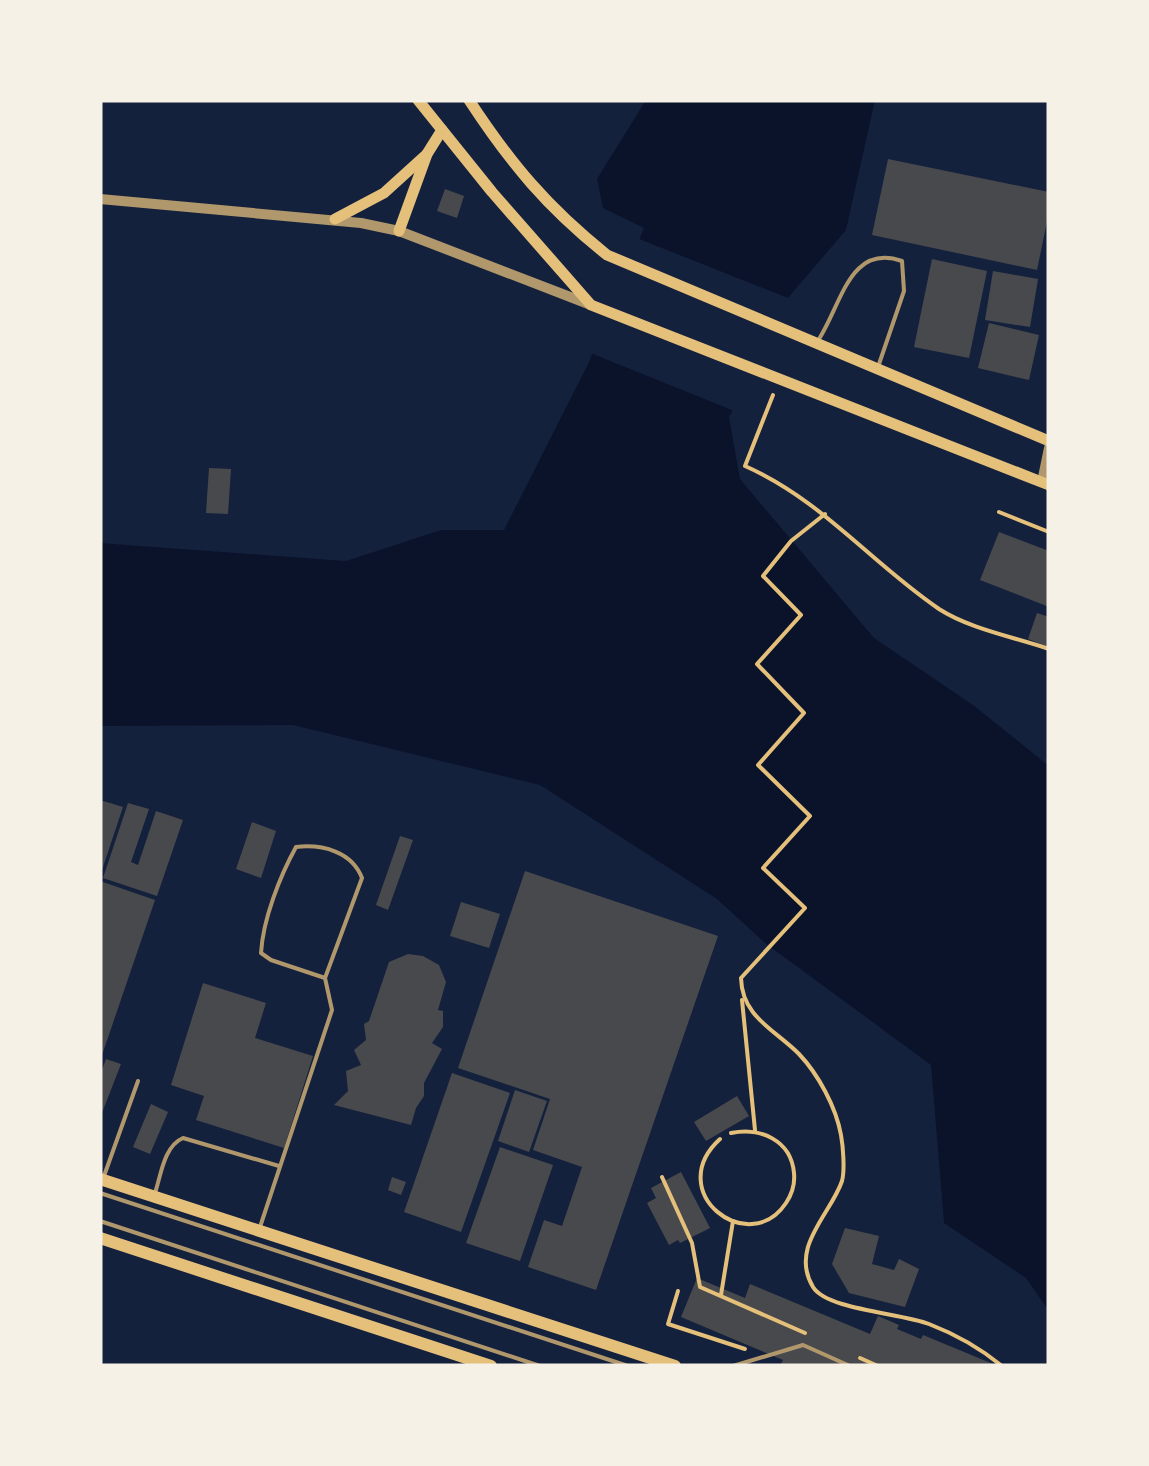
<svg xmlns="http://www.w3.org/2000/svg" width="1149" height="1466" font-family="Karla,sans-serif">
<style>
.water{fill:#0b132b}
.pier{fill:#14213d}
.building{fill:#48494c}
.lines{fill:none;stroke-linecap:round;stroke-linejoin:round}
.path{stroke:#e5c07b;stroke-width:4}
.service{stroke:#b1986c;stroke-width:4}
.tertiary{stroke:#b1986c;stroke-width:10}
.secondary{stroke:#e5c07b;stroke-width:11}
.primary{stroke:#e5c07b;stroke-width:12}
</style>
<rect width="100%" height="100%" fill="#14213d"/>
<path class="water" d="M 646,100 L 875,100 L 846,230 L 787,299 L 747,385 L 729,417 L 740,479 L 874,638 L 973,705 L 1049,766 L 1049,1311 L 1026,1278 L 944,1223 L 931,1065 L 765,943 L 717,899 L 540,785 L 293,725 L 100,726 L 100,543 L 346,561 L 441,530 L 504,530 L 588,364 L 644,228 L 603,208 L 597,179 Z"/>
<path class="pier" d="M 634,237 L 793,300 L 737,412 L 588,352 Z"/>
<g class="building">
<path d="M 888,159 L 1049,192 L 1049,212 L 1037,270 L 872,235 Z"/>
<path d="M 445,189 L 464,196 L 457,218 L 437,211 Z"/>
<path d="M 932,259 L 987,271 L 969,358 L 914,347 Z"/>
<path d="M 993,271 L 1038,279 L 1030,327 L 985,320 Z"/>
<path d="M 989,323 L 1039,335 L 1029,380 L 978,368 Z"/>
<path d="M 209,468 L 231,469 L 228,514 L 206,513 Z"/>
<path d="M 999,532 L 1049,551 L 1049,607 L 980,580 Z"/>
<path d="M 1037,613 L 1049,617 L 1049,647 L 1028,639 Z"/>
<path d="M 100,800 L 123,807 L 101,873 L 100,872 Z"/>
<path d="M 128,803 L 149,809 L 131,862 L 138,865 L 156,811 L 183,820 L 157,896 L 103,878 Z"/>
<path d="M 252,822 L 276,831 L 261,878 L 236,869 Z"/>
<path d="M 400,836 L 413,840 L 388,910 L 376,905 Z"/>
<path d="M 525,871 L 718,936 L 596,1290 L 528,1267 L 544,1220 L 562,1226 L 582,1167 L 533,1150 L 550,1099 L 458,1068 Z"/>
<path d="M 100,881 L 155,900 L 101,1058 L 100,1058 Z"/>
<path d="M 461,902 L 500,914 L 489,948 L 450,936 Z"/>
<path d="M 408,954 L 423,956 L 439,965 L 446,982 L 438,1010 L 443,1011 L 443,1027 L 432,1043 L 442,1049 L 424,1083 L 424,1096 L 416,1108 L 411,1125 L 334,1105 L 348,1091 L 346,1071 L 361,1065 L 354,1050 L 366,1040 L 364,1024 L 369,1021 L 389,962 Z"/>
<path d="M 203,983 L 266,1003 L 255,1038 L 313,1056 L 284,1148 L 196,1120 L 204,1096 L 171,1085 Z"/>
<path d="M 106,1059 L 121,1064 L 100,1118 L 100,1075 Z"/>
<path d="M 452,1073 L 510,1093 L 461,1232 L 404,1212 Z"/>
<path d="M 515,1090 L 547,1101 L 529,1152 L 498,1141 Z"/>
<path d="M 737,1096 L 749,1116 L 706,1141 L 694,1122 Z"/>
<path d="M 151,1104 L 168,1112 L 150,1154 L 133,1147 Z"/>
<path d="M 500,1147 L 553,1165 L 520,1261 L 466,1243 Z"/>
<path d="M 681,1172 L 710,1228 L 680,1243 L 678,1240 L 669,1245 L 647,1203 L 656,1198 L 651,1188 Z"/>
<path d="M 392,1177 L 406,1182 L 401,1195 L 388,1190 Z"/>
<path d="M 845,1228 L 879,1236 L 872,1264 L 894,1270 L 899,1259 L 919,1269 L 905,1307 L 849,1293 L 832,1264 Z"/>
<path d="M 697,1278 L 745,1298 L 750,1284 L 870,1334 L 878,1316 L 899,1325 L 897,1329 L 921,1339 L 923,1335 L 998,1366 L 780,1366 L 783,1360 L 681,1317 Z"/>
</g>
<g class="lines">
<g class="path">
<path d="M 773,395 L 745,466 C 822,500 870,562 939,609 C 970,629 1014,637 1049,649"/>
<path d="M 999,512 L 1049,532"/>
<path d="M 825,514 L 791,541 L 763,576 L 801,615 L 757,664 L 804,713 L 758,765 L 810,816 L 763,868 L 805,908 L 741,978 C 742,1017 774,1029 799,1054 C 818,1074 836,1107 841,1135 C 843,1146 845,1170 842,1181 C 831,1214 789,1247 813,1287 C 827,1310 902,1313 929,1324 C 955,1334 980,1348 1002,1366"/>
<path d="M 742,1000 L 755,1130"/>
<path d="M 720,1139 C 662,1192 749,1259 786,1203 C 792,1194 795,1183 794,1173 C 791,1140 760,1127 731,1133"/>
<path d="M 662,1177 L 692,1243 L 700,1287 L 805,1333"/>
<path d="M 678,1291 L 668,1324 L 745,1349"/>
<path d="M 721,1295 L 733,1221"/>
<path d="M 860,1358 L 878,1366"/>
</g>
<g class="service">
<path d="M 819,339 C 842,303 850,243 902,261 L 904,291 L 878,367"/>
<path d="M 104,1176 L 138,1081"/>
<path d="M 100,1193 L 628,1366"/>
<path d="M 155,1193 C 161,1175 164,1146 183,1138 L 279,1166"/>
<path d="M 100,1221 L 540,1366"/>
<path d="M 260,1227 L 332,1010 L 325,978 L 362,878 C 352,852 323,844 296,847 C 280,876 263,919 261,953 L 271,960 L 325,978"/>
<path d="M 733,1366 L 803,1345 L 850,1366"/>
</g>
<g class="tertiary">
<path d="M 100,199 L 361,223 L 399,231 L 591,305"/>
<path d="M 1042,482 L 1049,448"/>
</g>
<g class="secondary">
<path d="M 418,100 L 492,192 L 591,305 L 1049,485"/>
<path d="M 469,100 C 511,164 547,207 607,255 L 1049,441"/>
<path d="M 335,219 L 384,193 L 427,154"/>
<path d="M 399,231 L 427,154 L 442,130"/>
</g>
<g class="primary">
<path d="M 100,1179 L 675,1366"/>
<path d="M 100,1238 L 491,1366"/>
</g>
</g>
<rect width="1149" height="1466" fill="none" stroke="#f6f1e7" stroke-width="205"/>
</svg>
